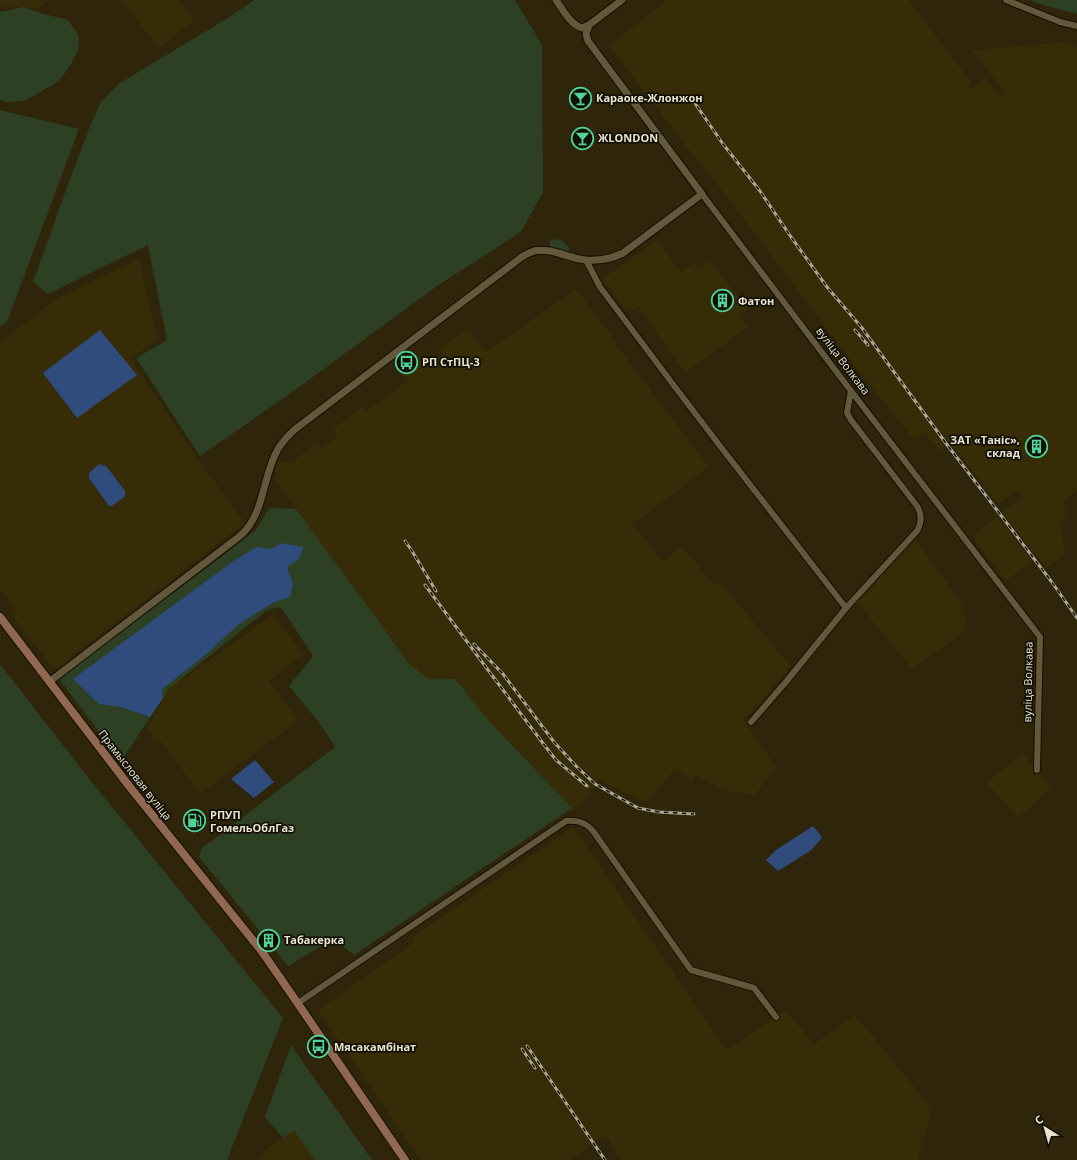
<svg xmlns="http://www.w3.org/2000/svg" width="1077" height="1160" font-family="'Open Sans',sans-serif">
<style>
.built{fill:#362c08}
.green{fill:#2d4023}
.water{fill:#2f4c7d}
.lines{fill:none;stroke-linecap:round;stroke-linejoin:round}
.minor-casing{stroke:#160e00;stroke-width:8}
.tertiary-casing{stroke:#160e00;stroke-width:9}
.secondary-casing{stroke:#160e00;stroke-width:10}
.minor{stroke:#62593d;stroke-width:6}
.tertiary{stroke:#62593d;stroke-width:7}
.secondary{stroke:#906751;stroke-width:8}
.rail-casing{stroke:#ada794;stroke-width:3}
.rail{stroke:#120f05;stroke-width:1.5;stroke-dasharray:4.5;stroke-linecap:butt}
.labels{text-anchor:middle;stroke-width:3.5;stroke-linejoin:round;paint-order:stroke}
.poi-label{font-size:11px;font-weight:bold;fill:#e7e2d2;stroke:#120f05;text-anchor:start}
.street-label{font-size:11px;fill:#e7e2d2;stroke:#120f05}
</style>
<rect width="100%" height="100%" fill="#2e250a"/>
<g class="built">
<path d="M 0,0 L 49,0 L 37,8 L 0,7 Z"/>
<path d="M 121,0 L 179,0 L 194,20 L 159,48 Z"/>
<path d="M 667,0 L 909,0 L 971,82 L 968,85 L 971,89 L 986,78 L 1001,97 L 1006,93 L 971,50 L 1064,42 L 1075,46 L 1077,48 L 1077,490 L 1063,501 L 1068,517 L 1059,521 L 1066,553 L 1046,568 L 1002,512 L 1023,497 L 1017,490 L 998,504 L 951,443 L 940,452 L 925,433 L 915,441 L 860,373 L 727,197 L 685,145 L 609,45 Z"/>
<path d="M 657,240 L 681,272 L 696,261 L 700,267 L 710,260 L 748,310 L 740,316 L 748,327 L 685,373 L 638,306 L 628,313 L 602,279 Z"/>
<path d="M 139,259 L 158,340 L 131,358 L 190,448 L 245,523 L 58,667 L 50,664 L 14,618 L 11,604 L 0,589 L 0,342 L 59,297 Z"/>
<path d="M 576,289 L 617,342 L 615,343 L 709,467 L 633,524 L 663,561 L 682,546 L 714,585 L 720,582 L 791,666 L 749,715 L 743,719 L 776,767 L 755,795 L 722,790 L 696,775 L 692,782 L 675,769 L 647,803 L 599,780 L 580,808 L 577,807 L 570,812 L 564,810 L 428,694 L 358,594 L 274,479 L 276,477 L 275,471 L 278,462 L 293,461 L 318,442 L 322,448 L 338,436 L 333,429 L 362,407 L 366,411 L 407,381 L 400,372 L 419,359 L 424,367 L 443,355 L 439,348 L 468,328 L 486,352 Z"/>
<path d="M 997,516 L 1032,561 L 1006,581 L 975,541 L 975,534 Z"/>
<path d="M 915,538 L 961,603 L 968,629 L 912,669 L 856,601 Z"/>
<path d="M 273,614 L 303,654 L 269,681 L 299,720 L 200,794 L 159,739 L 155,742 L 151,736 L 153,735 L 147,727 L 170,688 Z"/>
<path d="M 1022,753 L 1052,788 L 1018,818 L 987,783 Z"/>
<path d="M 573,827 L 727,1050 L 785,1010 L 814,1044 L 855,1015 L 932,1108 L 918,1160 L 620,1160 L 606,1135 L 570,1160 L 421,1160 L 318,1010 L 413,943 L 412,937 Z"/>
<path d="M 294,1131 L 315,1160 L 258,1160 L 263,1152 Z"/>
</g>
<g class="green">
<path d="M 254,0 L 515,0 L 542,45 L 543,192 L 521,232 L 437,286 L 291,393 L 200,456 L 136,358 L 167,340 L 148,245 L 48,294 L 33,282 L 70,179 L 89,129 L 101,102 L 120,83 L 231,16 Z"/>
<path d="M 1030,0 L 1077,0 L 1077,14 L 1040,4 Z"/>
<path d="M 23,7 L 44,14 L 68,20 L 78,35 L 79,48 L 70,66 L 59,81 L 25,101 L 5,102 L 0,100 L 0,12 Z"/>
<path d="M 0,110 L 79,129 L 7,322 L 0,326 Z"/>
<path d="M 556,239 L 563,241 L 570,249 L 567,252 C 560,251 552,251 549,244 L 551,240 Z"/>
<path d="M 269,508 L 296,509 L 377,619 L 409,664 L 429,679 L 455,679 L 488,720 L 572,808 L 354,955 L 333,939 L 288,966 L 199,857 L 201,849 L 335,747 L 321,725 L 289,686 L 313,656 L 281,607 L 267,610 L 170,688 L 121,761 L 59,679 L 212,564 L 256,530 Z"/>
<path d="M 0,664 L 87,776 L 283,1018 L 227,1160 L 0,1160 Z"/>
<path d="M 291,1045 L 372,1160 L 315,1160 L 294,1131 L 283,1138 L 265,1117 Z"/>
</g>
<g class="water">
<path d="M 100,330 L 137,375 L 77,418 L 43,373 Z"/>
<path d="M 99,464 L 106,466 L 125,491 L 125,496 L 112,506 L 109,506 L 89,478 L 89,473 Z"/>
<path d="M 282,543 L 303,547 L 299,559 L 287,567 L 293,584 L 290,597 L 272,603 L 239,624 L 204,656 L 162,689 L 163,698 L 150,717 L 121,707 L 99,704 L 73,679 L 235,560 L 257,547 L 271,549 Z"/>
<path d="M 255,760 L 274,782 L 254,798 L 231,779 Z"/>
<path d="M 813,826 L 819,833 L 822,838 L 810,851 L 778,871 L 766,860 L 776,850 Z"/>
</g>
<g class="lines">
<defs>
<g id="minor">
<path d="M 1006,0 L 1060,22 L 1077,26"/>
<path d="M 702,194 L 851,391 L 1040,637 L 1037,770"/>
<path d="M 586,260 L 600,287 L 672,383 L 720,446 L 846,608"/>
<path d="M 751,722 L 785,683 L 846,608 L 917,531 C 922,522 922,514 917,506 L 851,420 L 847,413 L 851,391"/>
<path d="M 298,1003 L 566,821 C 577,820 585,822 593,831 L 691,970 L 754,988 L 776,1017"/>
</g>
<g id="tertiary">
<path d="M 556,0 C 563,10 570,24 582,28 L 589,25 L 622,0"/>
<path d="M 49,682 L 236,539 C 239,536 243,534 245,531 C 265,508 263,475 278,449 C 282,442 288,436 294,430 L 523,256 C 527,254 531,252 534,251 C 551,247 570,259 586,260 C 600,261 611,259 623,253 L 702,194 L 588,41 L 586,34 L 589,25"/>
</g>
<path id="secondary" d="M 0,617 L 129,786 L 260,949 L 281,979 L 405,1160"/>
</defs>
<use href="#minor" class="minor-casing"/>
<use href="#tertiary" class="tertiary-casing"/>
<use href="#secondary" class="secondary-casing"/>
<use href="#minor" class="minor"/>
<use href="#tertiary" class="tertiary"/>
<use href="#secondary" class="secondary"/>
<defs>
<g id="rail">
<path d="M 692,99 L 723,144 L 760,191 L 791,237 L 827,287 L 862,328 L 945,442 L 1051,581 L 1077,618"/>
<path d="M 855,330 L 868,345"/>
<path d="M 405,541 L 412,551 L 436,591"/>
<path d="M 425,585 L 491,674 L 545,746 L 556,760 L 587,786"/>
<path d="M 474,644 L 503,674 L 554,742 L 576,766 L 595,784 L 638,808 L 659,812 L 694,814"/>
<path d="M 527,1046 L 605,1160"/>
<path d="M 522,1049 L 535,1068"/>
</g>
</defs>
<use href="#rail" class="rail-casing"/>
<use href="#rail" class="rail"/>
</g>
<defs>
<symbol id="bar-ring" viewBox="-11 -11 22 22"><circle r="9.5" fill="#120f05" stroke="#4fd399" stroke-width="1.5"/><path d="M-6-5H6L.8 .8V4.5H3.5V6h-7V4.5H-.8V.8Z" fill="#4fd399"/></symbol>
<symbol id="building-ring" viewBox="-11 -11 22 22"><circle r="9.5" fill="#120f05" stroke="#4fd399" stroke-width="1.5"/><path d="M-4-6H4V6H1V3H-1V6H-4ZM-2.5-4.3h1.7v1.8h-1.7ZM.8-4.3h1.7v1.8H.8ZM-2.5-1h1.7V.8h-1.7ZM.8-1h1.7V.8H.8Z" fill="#4fd399"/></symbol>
<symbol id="bus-ring" viewBox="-11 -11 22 22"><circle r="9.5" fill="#120f05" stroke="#4fd399" stroke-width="1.5"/><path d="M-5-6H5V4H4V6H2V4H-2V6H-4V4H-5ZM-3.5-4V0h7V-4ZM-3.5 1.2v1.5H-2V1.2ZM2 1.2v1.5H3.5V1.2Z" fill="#4fd399"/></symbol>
<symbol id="fuel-ring" viewBox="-11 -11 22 22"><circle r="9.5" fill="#120f05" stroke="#4fd399" stroke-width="1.5"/><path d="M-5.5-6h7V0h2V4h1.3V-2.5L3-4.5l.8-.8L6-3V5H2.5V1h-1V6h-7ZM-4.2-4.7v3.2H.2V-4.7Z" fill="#4fd399"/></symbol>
</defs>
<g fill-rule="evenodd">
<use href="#bar-ring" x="568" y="86" width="25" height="25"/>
<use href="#bar-ring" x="570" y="126" width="25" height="25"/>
<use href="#building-ring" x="710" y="288" width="25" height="25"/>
<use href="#bus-ring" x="394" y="350" width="25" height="25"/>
<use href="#building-ring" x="1024" y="434" width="25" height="25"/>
<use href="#fuel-ring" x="182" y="808" width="25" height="25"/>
<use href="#building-ring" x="256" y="928" width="25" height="25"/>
<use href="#bus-ring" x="306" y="1034" width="25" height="25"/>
</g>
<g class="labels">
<g class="poi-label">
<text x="596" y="102">Караоке-Жлонжон</text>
<text x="598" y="142">ЖLONDON</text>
<text x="738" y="305">Фатон</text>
<text x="422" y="366">РП СтПЦ-3</text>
<text x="1020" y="444" text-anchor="end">ЗАТ «Таніс»,<tspan x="1020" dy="13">склад</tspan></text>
<text x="210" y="819">РПУП<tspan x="210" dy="13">ГомельОблГаз</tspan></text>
<text x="284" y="944">Табакерка</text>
<text x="334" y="1051">Мясакамбінат</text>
</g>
<g class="street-label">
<text transform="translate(843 361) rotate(53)" y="4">вуліца Волкава</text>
<text transform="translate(1028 682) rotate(-89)" y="4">вуліца Волкава</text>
<text transform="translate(135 775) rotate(52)" y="4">Прамысловая вуліца</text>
</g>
</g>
<g transform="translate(1045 1128) rotate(323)" stroke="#120f05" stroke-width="3" paint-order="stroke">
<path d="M0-3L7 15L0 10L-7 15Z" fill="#e7e2d2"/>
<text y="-6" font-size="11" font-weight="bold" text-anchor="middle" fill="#e7e2d2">С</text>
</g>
</svg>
